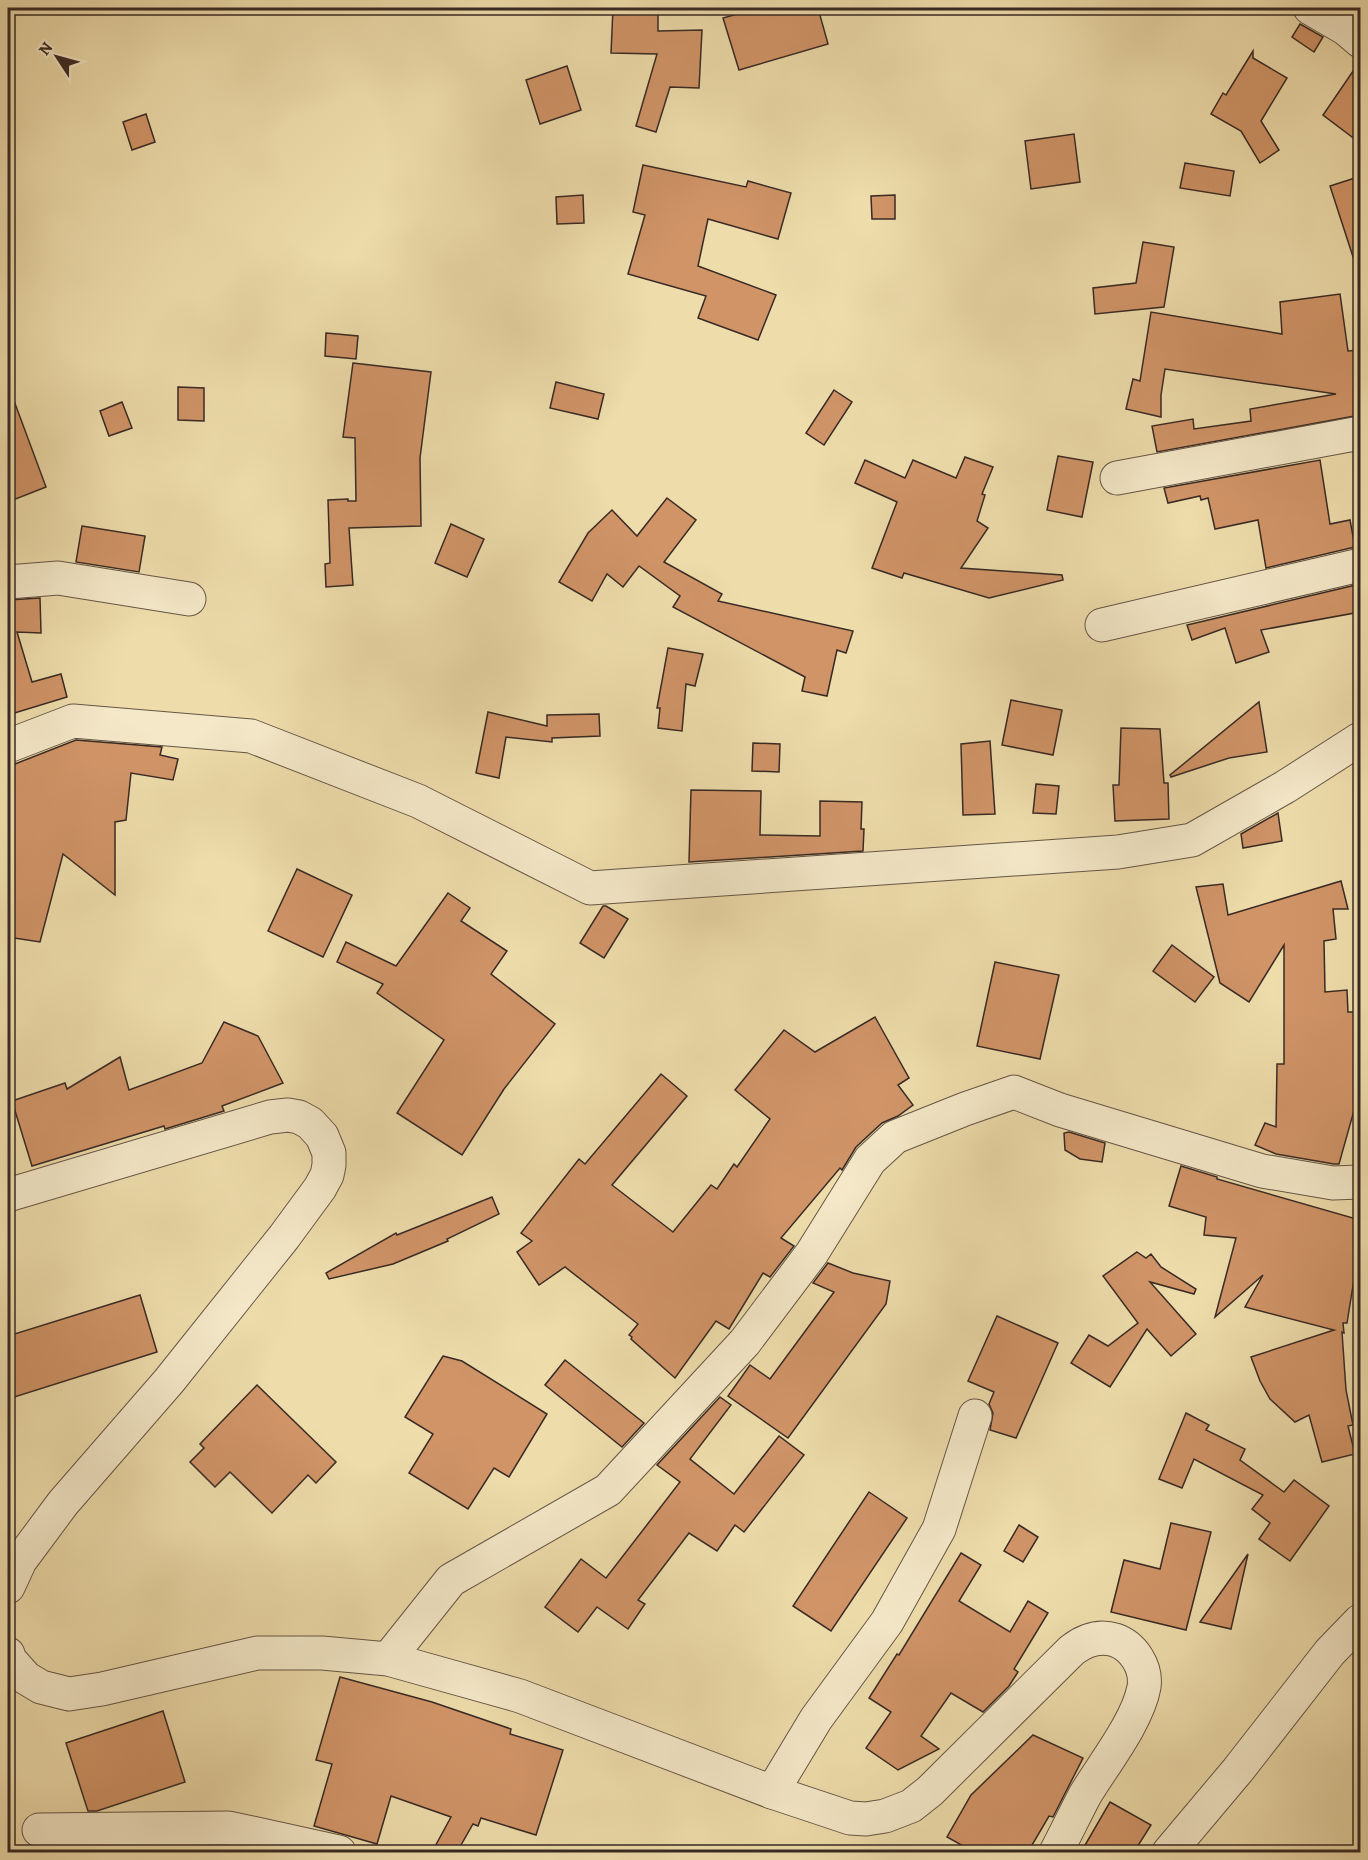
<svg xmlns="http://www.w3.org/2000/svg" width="1368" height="1860" font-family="Alegreya,serif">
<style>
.building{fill:#d09467;stroke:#382a24;stroke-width:1.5}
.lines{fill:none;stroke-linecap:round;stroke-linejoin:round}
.minor-casing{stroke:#665646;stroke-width:35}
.minor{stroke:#f4e8c8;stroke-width:33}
</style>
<rect width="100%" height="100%" fill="#eedcab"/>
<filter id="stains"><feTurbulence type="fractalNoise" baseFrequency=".00333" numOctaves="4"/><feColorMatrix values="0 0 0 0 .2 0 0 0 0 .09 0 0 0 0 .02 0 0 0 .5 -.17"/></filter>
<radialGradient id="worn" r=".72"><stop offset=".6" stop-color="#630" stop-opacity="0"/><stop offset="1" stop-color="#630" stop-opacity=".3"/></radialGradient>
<g class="building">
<path d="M 613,8 L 658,8 L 658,31 L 702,30 L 699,88 L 670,87 L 656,132 L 636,126 L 657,54 L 611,53 Z"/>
<path d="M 759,8 L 818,8 L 828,44 L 739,70 L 723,18 Z"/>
<path d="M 1300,24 L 1323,37 L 1314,52 L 1292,37 Z"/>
<path d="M 1253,51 L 1253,58 L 1287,78 L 1261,121 L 1279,150 L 1260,163 L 1241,131 L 1211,114 L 1223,93 L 1226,95 Z"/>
<path d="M 1360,61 L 1360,143 L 1323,115 Z"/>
<path d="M 567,66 L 581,110 L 540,124 L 526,80 Z"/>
<path d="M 146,114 L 155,142 L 132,150 L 123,122 Z"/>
<path d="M 1074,134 L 1080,182 L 1031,189 L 1025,141 Z"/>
<path d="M 1185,163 L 1234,171 L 1230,196 L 1180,188 Z"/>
<path d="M 643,165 L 746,187 L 748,181 L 791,193 L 778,239 L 708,219 L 698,266 L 776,295 L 758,340 L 698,318 L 706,296 L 628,274 L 645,215 L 633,212 Z"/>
<path d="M 1355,178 L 1360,195 L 1360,265 L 1356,266 L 1330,186 Z"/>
<path d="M 583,195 L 584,223 L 557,224 L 556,197 Z"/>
<path d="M 895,195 L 895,219 L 872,219 L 871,196 Z"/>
<path d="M 1143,242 L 1174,247 L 1164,307 L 1095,314 L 1093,288 L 1136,283 Z"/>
<path d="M 1340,294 L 1348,351 L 1360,350 L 1360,415 L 1157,452 L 1152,426 L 1193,419 L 1194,429 L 1251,421 L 1250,409 L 1336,394 L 1165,369 L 1161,395 L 1161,417 L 1126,409 L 1133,379 L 1140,381 L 1151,312 L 1282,334 L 1280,302 Z"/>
<path d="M 326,333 L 358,336 L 356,359 L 325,356 Z"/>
<path d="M 353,363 L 431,372 L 420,458 L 421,526 L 349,528 L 353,585 L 326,587 L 325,564 L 330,563 L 328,500 L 348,499 L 348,501 L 356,501 L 355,438 L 343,437 Z"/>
<path d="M 556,382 L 604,394 L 598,419 L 550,408 Z"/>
<path d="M 178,387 L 204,388 L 204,421 L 178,420 Z"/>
<path d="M 8,390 L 10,390 L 46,487 L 8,502 Z"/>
<path d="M 834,390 L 852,402 L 824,445 L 806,433 Z"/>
<path d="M 122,402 L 132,428 L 109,436 L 100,411 Z"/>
<path d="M 1058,456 L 1093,462 L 1082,517 L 1047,510 Z"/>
<path d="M 965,457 L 993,467 L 982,494 L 985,495 L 977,521 L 988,528 L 961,568 L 1062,575 L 1063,580 L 989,598 L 904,573 L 902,578 L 872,568 L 897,502 L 855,483 L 865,460 L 905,478 L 913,460 L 956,478 Z"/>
<path d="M 1320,460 L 1330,524 L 1350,520 L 1355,547 L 1266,568 L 1258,520 L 1215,529 L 1208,498 L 1201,500 L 1200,496 L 1168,503 L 1164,488 Z"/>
<path d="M 667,498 L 696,520 L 664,562 L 722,594 L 718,601 L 853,631 L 846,653 L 837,650 L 827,696 L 802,691 L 805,677 L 673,607 L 680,596 L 639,566 L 623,587 L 607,574 L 592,601 L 559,582 L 588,533 L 612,510 L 637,536 Z"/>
<path d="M 451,524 L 484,539 L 467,577 L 435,563 Z"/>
<path d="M 82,526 L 145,536 L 139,572 L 76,562 Z"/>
<path d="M 1360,584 L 1360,612 L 1261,630 L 1269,652 L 1236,663 L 1225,628 L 1192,640 L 1187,625 Z"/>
<path d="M 40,598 L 41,633 L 17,632 L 32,682 L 61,674 L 67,697 L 8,715 L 8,600 Z"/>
<path d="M 668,648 L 703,654 L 695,686 L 686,684 L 682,731 L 658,728 L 660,708 L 657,708 Z"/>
<path d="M 1011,700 L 1062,710 L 1053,755 L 1002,745 Z"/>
<path d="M 1259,702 L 1267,752 L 1229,758 L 1171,777 L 1170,775 Z"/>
<path d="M 488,712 L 547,726 L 547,715 L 599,714 L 600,736 L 552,738 L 552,742 L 506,737 L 499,778 L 476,773 Z"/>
<path d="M 1121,728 L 1160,729 L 1164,783 L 1168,783 L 1169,819 L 1115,821 L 1113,785 L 1119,785 Z"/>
<path d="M 76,740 L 162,747 L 160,755 L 178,759 L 173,780 L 131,773 L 126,820 L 115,822 L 115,895 L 63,854 L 40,942 L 8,937 L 8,764 L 15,764 Z"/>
<path d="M 990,741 L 995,814 L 963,815 L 961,744 Z"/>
<path d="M 753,743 L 780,744 L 779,772 L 752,771 Z"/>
<path d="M 1036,784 L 1059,786 L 1056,814 L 1033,813 Z"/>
<path d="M 691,790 L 761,791 L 760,835 L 820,836 L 820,801 L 862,802 L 861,829 L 864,829 L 863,851 L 689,862 Z"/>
<path d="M 1278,813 L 1282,841 L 1243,848 L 1241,834 Z"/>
<path d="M 297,869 L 352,895 L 323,957 L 268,931 Z"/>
<path d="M 1341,881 L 1348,909 L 1333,909 L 1336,939 L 1324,941 L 1325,992 L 1347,990 L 1348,1012 L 1356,1012 L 1355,1107 L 1339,1164 L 1334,1164 L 1276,1154 L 1255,1145 L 1265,1123 L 1276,1127 L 1277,1064 L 1284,1064 L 1284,945 L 1249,1002 L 1220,983 L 1196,887 L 1223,884 L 1228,915 Z"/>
<path d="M 448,893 L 470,908 L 461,921 L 507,951 L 491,974 L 555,1024 L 504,1089 L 462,1155 L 397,1113 L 444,1040 L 377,993 L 383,984 L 337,962 L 346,942 L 396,966 Z"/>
<path d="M 603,906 L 606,906 L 628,919 L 604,958 L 580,943 Z"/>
<path d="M 1172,945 L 1214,977 L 1195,1002 L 1153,971 Z"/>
<path d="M 995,962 L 1059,975 L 1040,1059 L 977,1046 Z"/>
<path d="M 875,1017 L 909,1078 L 898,1085 L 913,1105 L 898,1116 L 882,1123 L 856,1147 L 842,1170 L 840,1168 L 781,1238 L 794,1246 L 770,1277 L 763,1273 L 729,1329 L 716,1321 L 675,1378 L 631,1339 L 632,1337 L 629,1335 L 638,1324 L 565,1267 L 539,1285 L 517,1252 L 532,1241 L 521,1233 L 579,1159 L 585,1164 L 661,1074 L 687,1096 L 612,1185 L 673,1232 L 711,1185 L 717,1189 L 734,1164 L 737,1167 L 770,1119 L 735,1090 L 784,1030 L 815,1052 Z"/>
<path d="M 224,1022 L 258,1036 L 283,1083 L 222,1106 L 224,1111 L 165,1129 L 164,1126 L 32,1166 L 12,1101 L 65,1083 L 67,1089 L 120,1057 L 129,1090 L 202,1063 Z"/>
<path d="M 1069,1132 L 1105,1143 L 1102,1162 L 1080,1159 L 1065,1150 L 1064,1133 Z"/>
<path d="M 1181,1166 L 1217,1177 L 1217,1179 L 1360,1220 L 1360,1242 L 1347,1323 L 1343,1323 L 1344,1333 L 1342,1332 L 1346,1390 L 1353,1425 L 1348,1426 L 1355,1454 L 1322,1462 L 1309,1415 L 1295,1422 L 1270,1399 L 1260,1381 L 1251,1357 L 1334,1330 L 1245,1307 L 1263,1275 L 1215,1317 L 1236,1238 L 1204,1235 L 1206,1217 L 1169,1206 Z"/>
<path d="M 492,1197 L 499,1214 L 447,1239 L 448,1241 L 393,1264 L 329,1279 L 326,1273 L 396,1233 L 397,1235 Z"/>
<path d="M 1137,1252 L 1146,1258 L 1151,1254 L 1161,1267 L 1196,1289 L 1194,1294 L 1150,1282 L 1196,1334 L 1171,1356 L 1147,1329 L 1110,1387 L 1071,1363 L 1089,1335 L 1108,1346 L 1138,1323 L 1103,1276 Z"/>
<path d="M 828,1263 L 853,1273 L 890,1281 L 886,1304 L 788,1438 L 728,1396 L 750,1365 L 770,1379 L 834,1292 L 813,1283 Z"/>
<path d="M 140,1295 L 157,1352 L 8,1399 L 8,1336 Z"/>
<path d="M 997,1316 L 1058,1343 L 1016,1438 L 990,1430 L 993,1413 L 989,1404 L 994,1392 L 968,1381 Z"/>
<path d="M 443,1356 L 462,1361 L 547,1414 L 509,1477 L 494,1468 L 468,1509 L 409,1473 L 433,1434 L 405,1417 Z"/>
<path d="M 565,1360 L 644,1423 L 622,1447 L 545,1385 Z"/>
<path d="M 257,1385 L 336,1462 L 316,1483 L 308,1475 L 272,1513 L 230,1472 L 215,1487 L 190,1462 L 204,1448 L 200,1444 Z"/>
<path d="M 720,1397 L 731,1405 L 690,1459 L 734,1494 L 779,1436 L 804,1455 L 744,1532 L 735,1525 L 717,1551 L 689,1533 L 638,1600 L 645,1604 L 628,1629 L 597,1607 L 578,1632 L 545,1607 L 581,1559 L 606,1578 L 680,1482 L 657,1465 Z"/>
<path d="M 1186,1413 L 1209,1425 L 1206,1430 L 1245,1449 L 1240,1460 L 1284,1492 L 1294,1480 L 1329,1506 L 1290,1561 L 1259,1539 L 1270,1523 L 1252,1509 L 1263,1495 L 1194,1459 L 1182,1488 L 1159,1479 Z"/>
<path d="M 869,1492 L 907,1518 L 831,1631 L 793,1606 Z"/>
<path d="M 1171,1523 L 1211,1532 L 1186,1630 L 1111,1612 L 1124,1560 L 1160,1569 Z"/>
<path d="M 1019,1525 L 1038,1537 L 1023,1562 L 1004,1551 Z"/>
<path d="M 961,1553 L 981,1565 L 959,1601 L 1010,1632 L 1028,1601 L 1048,1613 L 1014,1669 L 1018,1672 L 1009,1686 L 983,1712 L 951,1693 L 921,1736 L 939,1749 L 898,1770 L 866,1748 L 891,1712 L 869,1698 L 897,1654 L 899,1655 Z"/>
<path d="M 1248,1554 L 1231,1629 L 1200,1622 Z"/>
<path d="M 340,1677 L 432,1702 L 511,1729 L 510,1734 L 563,1750 L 536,1835 L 481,1818 L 478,1826 L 473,1824 L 457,1852 L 432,1852 L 451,1817 L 391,1796 L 377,1844 L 314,1826 L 332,1764 L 316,1760 Z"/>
<path d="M 163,1711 L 185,1782 L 97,1811 L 88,1811 L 66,1743 Z"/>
<path d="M 1033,1735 L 1083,1758 L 1053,1817 L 1049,1816 L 1028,1852 L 974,1852 L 947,1837 L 971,1795 Z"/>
<path d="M 1110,1802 L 1151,1825 L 1134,1852 L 1081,1852 Z"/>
</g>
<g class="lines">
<defs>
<g id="minor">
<path d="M 1310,8 L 1346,29 L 1360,41"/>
<path d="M 1117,478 L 1360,433"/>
<path d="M 8,582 L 58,578 L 189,599"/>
<path d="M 1102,625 L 1360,565"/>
<path d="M 8,746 L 73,721 L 251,736 L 418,801 L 590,888 L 1118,852 L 1192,840 L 1285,787 L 1360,739"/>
<path d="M 8,1195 L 270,1117 L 288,1115 L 299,1117 L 310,1123 L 322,1136 L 329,1153 L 329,1165 L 327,1175 L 320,1188 L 284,1237 L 169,1381 L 63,1503 L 20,1561 L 8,1587"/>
<path d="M 8,1654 L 10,1660 L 26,1678 L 41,1687 L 69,1694 L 102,1689 L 257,1653 L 322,1653 L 388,1659 L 520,1696 L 772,1792 L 850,1818 L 866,1819 L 885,1816 L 911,1806 L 930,1791 L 1072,1650 C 1085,1640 1099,1635 1115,1640 C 1133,1646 1147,1667 1144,1687 C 1138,1721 1103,1765 1085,1795 C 1075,1814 1066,1833 1056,1852"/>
<path d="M 388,1659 L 451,1580 L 608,1490 L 745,1342 L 812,1253 L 870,1160 L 895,1137 L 965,1109 L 1014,1092 L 1060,1110 L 1262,1171 L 1333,1183 L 1360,1182"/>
<path d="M 772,1792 L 816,1719 L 887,1622 L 939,1529 L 975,1416"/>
<path d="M 39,1830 L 229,1828 L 339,1852"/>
<path d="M 1169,1852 L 1238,1770 L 1330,1652 L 1360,1621"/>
</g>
</defs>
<use href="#minor" class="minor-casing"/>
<use href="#minor" class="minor"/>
</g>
<rect width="1368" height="1860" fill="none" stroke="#eedcab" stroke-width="30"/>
<rect x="9" y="9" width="1350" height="1842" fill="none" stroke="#382a24" stroke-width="3"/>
<rect x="15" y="15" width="1338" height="1830" fill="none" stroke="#382a24" stroke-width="1.5"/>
<g transform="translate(57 57) rotate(306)" stroke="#f4e8c8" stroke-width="4.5" paint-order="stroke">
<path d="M0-4.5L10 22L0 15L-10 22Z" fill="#382a24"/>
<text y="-9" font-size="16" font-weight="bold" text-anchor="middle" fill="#382a24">N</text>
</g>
<rect width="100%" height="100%" filter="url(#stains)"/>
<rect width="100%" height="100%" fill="url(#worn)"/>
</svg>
